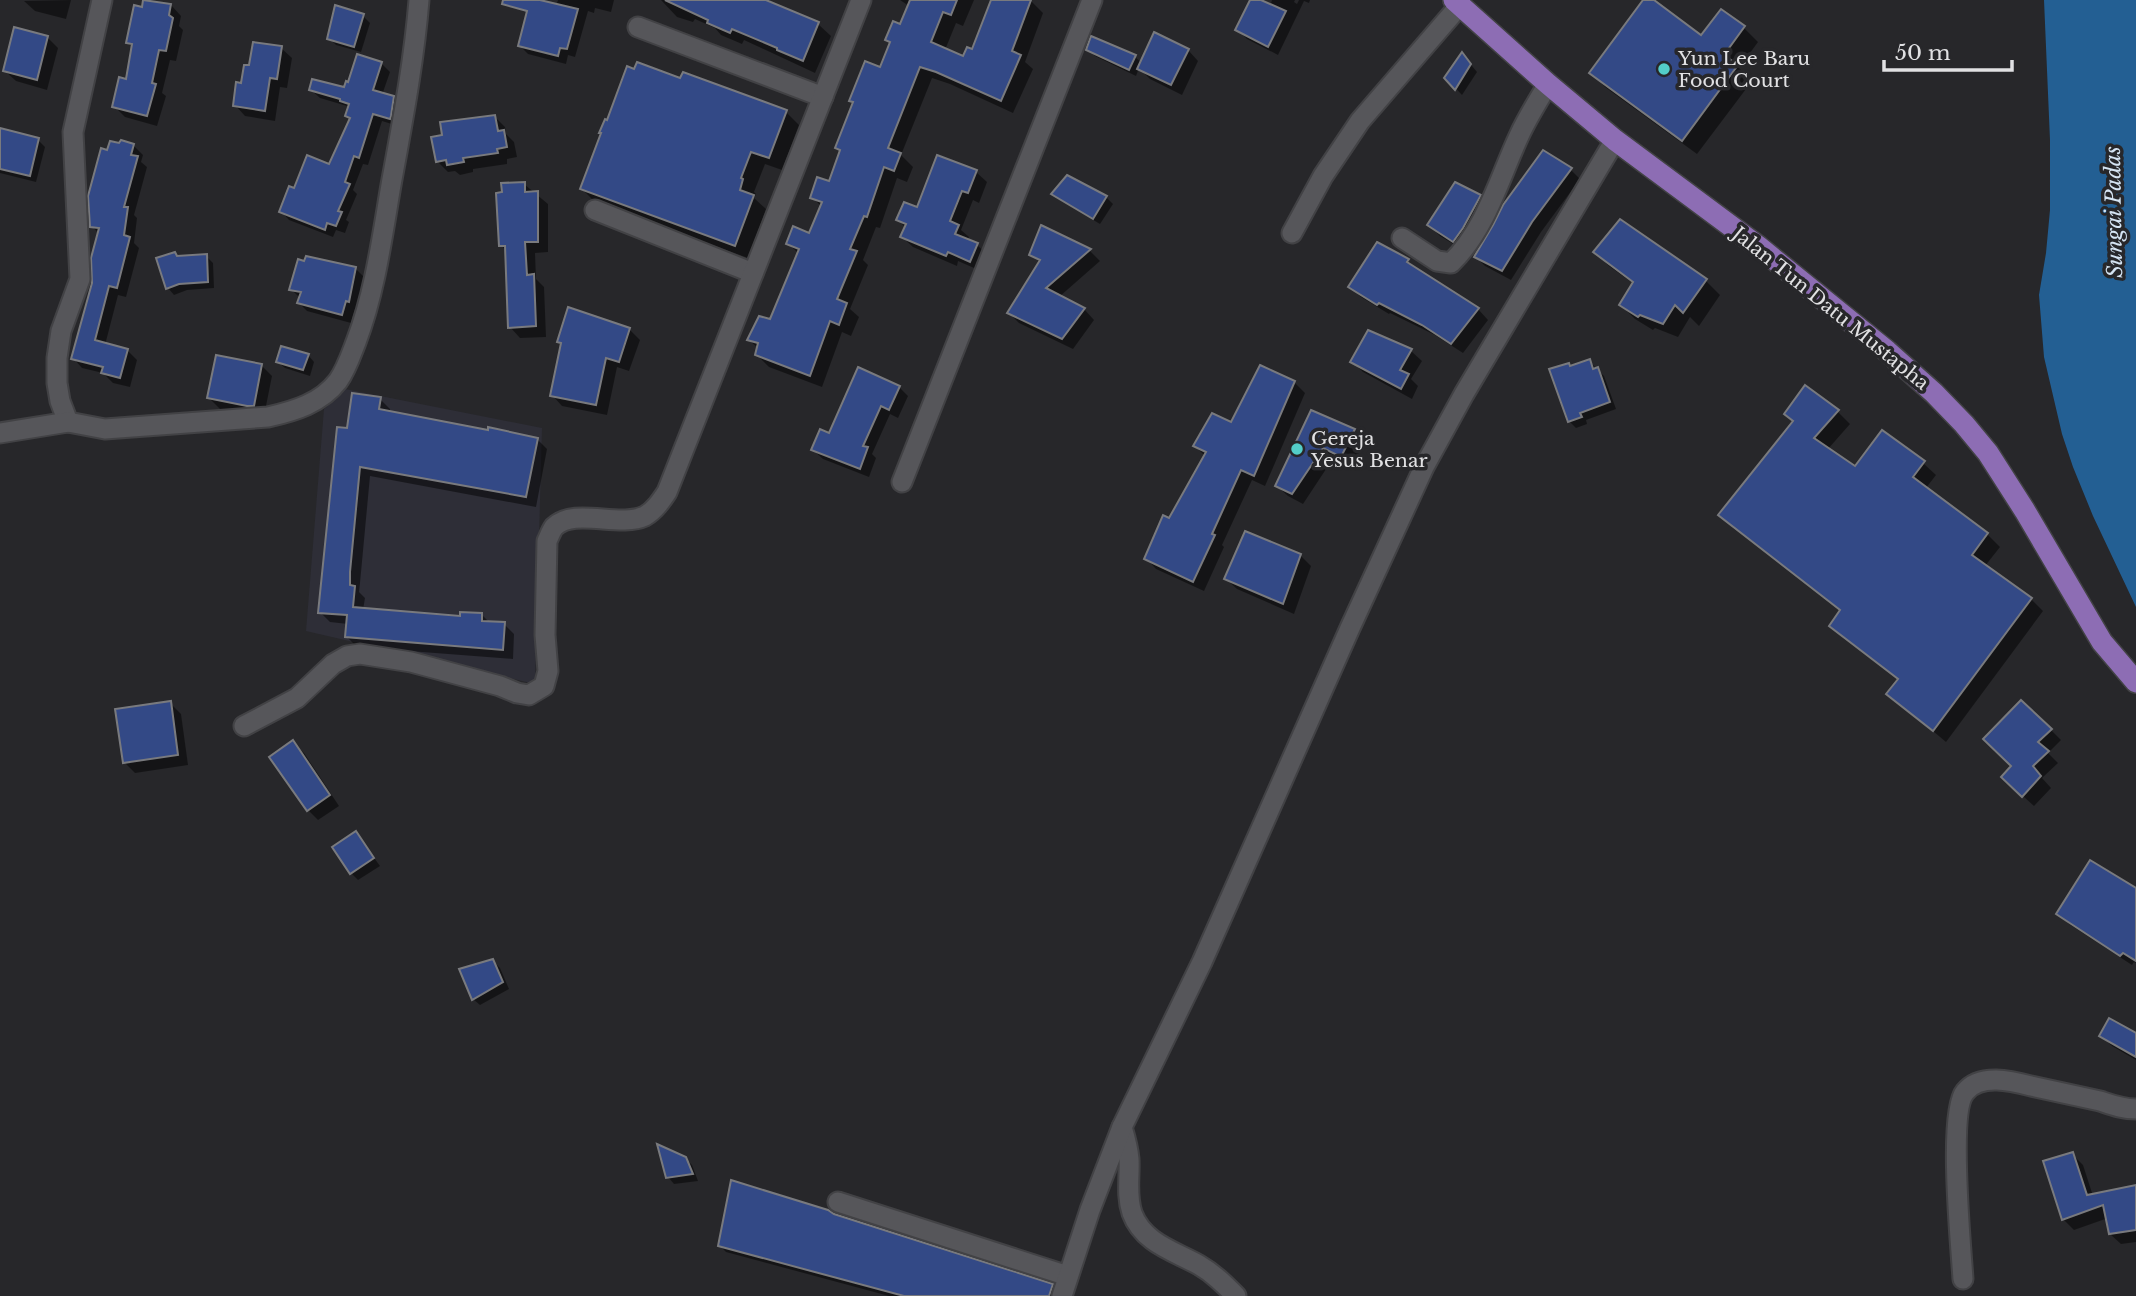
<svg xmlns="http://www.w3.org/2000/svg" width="2136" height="1296" font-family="'Libre Baskerville',serif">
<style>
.built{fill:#2e2e37}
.water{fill:#235f93}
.shadow{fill:#0007}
.building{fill:#334986;stroke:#797a7e;stroke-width:2}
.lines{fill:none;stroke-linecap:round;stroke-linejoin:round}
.minor-casing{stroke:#424245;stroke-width:23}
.primary-casing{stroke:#424245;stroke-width:24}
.minor{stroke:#56565a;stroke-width:19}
.primary{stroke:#8d6db4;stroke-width:21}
.poi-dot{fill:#53cdc9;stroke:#27272a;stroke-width:2.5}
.labels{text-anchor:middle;stroke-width:7;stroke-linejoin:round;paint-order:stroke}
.poi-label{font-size:19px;fill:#e1e1e3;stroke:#27272a;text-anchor:start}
.street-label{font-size:19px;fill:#e1e1e3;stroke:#27272a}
.water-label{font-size:21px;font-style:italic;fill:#d5e4f3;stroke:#27272a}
</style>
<rect width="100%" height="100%" fill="#27272a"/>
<path class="built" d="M 345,389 L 542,428 L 535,684 L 306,631 L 324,409 Z"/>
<path class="water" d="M 2044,0 L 2136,0 L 2136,607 L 2093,516 L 2073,467 L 2062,434 L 2044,357 L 2039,295 L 2046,253 L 2050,210 L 2050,140 Z"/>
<g class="shadow">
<path d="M 71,0 L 66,19 L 35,11 L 24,1 Z"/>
<path d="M 145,0 L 171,5 L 181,16 L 179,26 L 183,30 L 176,61 L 170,60 L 162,93 L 166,96 L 157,126 L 125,117 L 114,106 L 127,81 L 133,48 L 128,42 Z"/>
<path d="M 530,0 L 556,6 L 558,0 L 614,0 L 611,12 L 595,8 L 594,13 L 588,11 L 575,57 L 568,55 L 566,64 L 528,54 L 520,46 Z"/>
<path d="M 661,0 L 770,0 L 769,3 L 818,24 L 831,36 L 815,73 L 744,40 L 742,44 L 721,35 L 715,28 L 695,19 L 693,22 L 677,17 Z"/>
<path d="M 900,0 L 974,0 L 963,26 L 956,23 L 945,50 L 964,58 L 973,51 L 993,0 L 1031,1 L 1043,13 L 1025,62 L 1033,69 L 1013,113 L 950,84 L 932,78 L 901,155 L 913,167 L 907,182 L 897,178 L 880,228 L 876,227 L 863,260 L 868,265 L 850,309 L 859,317 L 851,336 L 842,332 L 822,387 L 769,367 L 757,355 L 759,349 L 749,340 L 771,321 L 799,254 L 788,243 L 810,235 L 822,207 L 812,197 L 830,184 L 841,152 L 837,147 L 881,69 L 891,44 L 887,40 L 901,26 L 909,6 Z"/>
<path d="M 1252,0 L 1270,6 L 1272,0 L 1295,0 L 1294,2 L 1297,4 L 1299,0 L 1310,0 L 1309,3 L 1304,1 L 1278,55 L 1247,39 L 1237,29 Z"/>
<path d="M 1645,0 L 1651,0 L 1702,38 L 1721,11 L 1744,28 L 1758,42 L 1739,68 L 1752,81 L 1697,154 L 1605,87 L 1591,72 Z"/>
<path d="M 363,16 L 370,23 L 361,52 L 336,45 L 329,38 Z"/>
<path d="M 47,37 L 58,48 L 47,90 L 16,81 L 5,71 Z"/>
<path d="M 281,48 L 292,58 L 287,88 L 280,87 L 275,121 L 245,116 L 235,105 L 251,67 Z"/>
<path d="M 1088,49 L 1135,57 L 1142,63 L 1188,50 L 1198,61 L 1182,95 L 1150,79 L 1139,68 L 1136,76 L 1095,56 Z"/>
<path d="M 1462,54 L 1477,72 L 1462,95 L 1446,78 Z"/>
<path d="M 381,63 L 390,72 L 382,95 L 393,98 L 402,106 L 398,126 L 382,121 L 368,165 L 363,164 L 353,190 L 357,194 L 346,220 L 349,222 L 345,233 L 336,230 L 333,237 L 289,220 L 281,211 L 295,190 L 330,166 L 351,120 L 347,116 L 349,108 L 347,106 L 320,98 L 311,90 L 345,89 Z"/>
<path d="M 786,112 L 799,125 L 782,170 L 765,164 L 754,192 L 756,194 L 754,198 L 766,209 L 748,258 L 595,202 L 582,189 Z"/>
<path d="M 494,116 L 505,127 L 506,134 L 514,142 L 517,157 L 507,159 L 507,164 L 473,169 L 473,172 L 460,175 L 455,171 L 448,172 L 437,161 Z"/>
<path d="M 0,130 L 38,140 L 45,147 L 36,182 L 0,173 Z"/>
<path d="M 134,146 L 143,155 L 141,162 L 147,167 L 134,215 L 137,218 L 134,243 L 139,248 L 126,297 L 118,295 L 105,345 L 127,350 L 137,360 L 130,387 L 113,383 L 103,373 L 82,368 L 73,358 L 93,283 L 99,234 L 92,226 L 108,152 Z"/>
<path d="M 938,157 L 976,172 L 987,182 L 979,203 L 973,200 L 961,230 L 969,237 L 967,241 L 977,245 L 988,255 L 981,271 L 958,261 L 957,266 L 913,247 L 902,237 L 906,228 L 898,220 L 918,210 Z"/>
<path d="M 1571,170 L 1580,179 L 1541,232 L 1511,280 L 1485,266 L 1476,257 Z"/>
<path d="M 1067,178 L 1106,197 L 1113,204 L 1100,224 L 1060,200 L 1053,193 Z"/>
<path d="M 524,184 L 548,204 L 548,252 L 535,253 L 536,279 L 544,287 L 546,337 L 520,338 L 510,327 L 507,252 L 501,245 L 503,194 Z"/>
<path d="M 1480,196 L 1490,207 L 1465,251 L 1440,236 L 1429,225 Z"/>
<path d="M 1620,221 L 1706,281 L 1720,295 L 1699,326 L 1690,317 L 1678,337 L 1655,328 L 1653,330 L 1635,319 L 1621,305 L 1634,284 L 1609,266 L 1595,252 Z"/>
<path d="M 1042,227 L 1090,251 L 1100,261 L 1059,297 L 1084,309 L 1094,320 L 1073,349 L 1019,323 L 1009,313 L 1040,263 L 1032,254 Z"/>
<path d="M 1377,245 L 1408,261 L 1417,270 L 1478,309 L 1488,320 L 1463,353 L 1435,335 L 1390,313 L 1389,314 L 1361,297 L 1350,287 Z"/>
<path d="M 175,254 L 179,257 L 206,256 L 213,263 L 214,288 L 187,290 L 174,295 L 168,288 Z"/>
<path d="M 356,269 L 364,277 L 357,309 L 355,309 L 351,323 L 307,311 L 299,303 L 300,298 L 291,289 Z"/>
<path d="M 629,329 L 640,340 L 629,371 L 617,367 L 607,415 L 562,406 L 552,395 L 562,344 L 559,341 Z"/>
<path d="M 1411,351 L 1422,361 L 1411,379 L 1418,386 L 1412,399 L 1363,372 L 1352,361 Z"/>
<path d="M 308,355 L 314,362 L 310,376 L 285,368 L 278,362 Z"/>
<path d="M 1589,361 L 1604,376 L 1616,409 L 1586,420 L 1587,424 L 1576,428 L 1569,421 L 1571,368 Z"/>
<path d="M 261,365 L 272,376 L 264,416 L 220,409 L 209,398 Z"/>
<path d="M 1294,382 L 1305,393 L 1265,486 L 1252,480 L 1222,545 L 1224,547 L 1204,591 L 1156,569 L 1146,558 L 1170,520 L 1205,456 L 1195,446 L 1231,424 Z"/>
<path d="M 899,387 L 908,396 L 898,418 L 890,414 L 872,454 L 876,458 L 869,477 L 823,459 L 813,450 L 830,435 Z"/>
<path d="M 1806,388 L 1838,412 L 1850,424 L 1828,449 L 1855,468 L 1923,463 L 1936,475 L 1926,488 L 1987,534 L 2000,547 L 1985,566 L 2031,599 L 2043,611 L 1946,742 L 1889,694 L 1899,681 L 1843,638 L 1831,626 L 1841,612 L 1733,528 L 1720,515 L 1794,422 L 1786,414 Z"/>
<path d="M 380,399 L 390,409 L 389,413 L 537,439 L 547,449 L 536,507 L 370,476 L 360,583 L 359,592 L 365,598 L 363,610 L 462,618 L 482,615 L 490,623 L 504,624 L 514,634 L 513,659 L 357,647 L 347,637 L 348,624 L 330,622 L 320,612 L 348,430 Z"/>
<path d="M 1312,412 L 1354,431 L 1365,441 L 1352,467 L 1334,457 L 1303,504 L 1288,496 L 1277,486 Z"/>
<path d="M 1300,555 L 1311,566 L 1294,614 L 1237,589 L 1226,579 Z"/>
<path d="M 170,703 L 181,714 L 188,765 L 135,773 L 124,762 Z"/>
<path d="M 2051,730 L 2061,740 L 2048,753 L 2058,763 L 2042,778 L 2051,788 L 2034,806 L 2014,788 L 2014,767 L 1985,739 Z"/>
<path d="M 293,743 L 304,753 L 339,806 L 318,820 L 308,810 Z"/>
<path d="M 356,833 L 380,866 L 358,880 L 351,873 Z"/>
<path d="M 2136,890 L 2136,963 L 2134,962 L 2132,965 L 2069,924 L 2058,914 Z"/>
<path d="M 493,961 L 500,968 L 509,989 L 480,1005 L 473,999 Z"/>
<path d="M 2136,1035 L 2136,1060 L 2112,1046 L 2101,1036 Z"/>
<path d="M 2072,1154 L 2083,1165 L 2093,1196 L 2136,1187 L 2136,1242 L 2121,1244 L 2110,1234 L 2108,1218 L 2074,1230 L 2063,1219 Z"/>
<path d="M 685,1158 L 692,1165 L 698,1181 L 674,1184 L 668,1177 Z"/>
<path d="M 833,1215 L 1052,1286 L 1059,1292 L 1058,1296 L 889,1296 L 726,1252 L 719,1245 Z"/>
</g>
<g class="building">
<path d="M 143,0 L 171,4 L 169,15 L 173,18 L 166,51 L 159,50 L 152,83 L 156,84 L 147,116 L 112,107 L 119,77 L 126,79 L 132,44 L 126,43 L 134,5 L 142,7 Z"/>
<path d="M 503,0 L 540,0 L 578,9 L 567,49 L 560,48 L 558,56 L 518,46 L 527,11 L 502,4 Z"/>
<path d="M 665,0 L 766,0 L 819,22 L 803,61 L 777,50 L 777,48 L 732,29 L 730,33 L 707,23 L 708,20 Z"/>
<path d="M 910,0 L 957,0 L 951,15 L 943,12 L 931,42 L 963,56 L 967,47 L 972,49 L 991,0 L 1031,0 L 1012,51 L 1021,55 L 1001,101 L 936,72 L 920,67 L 888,148 L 901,153 L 894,171 L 884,167 L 867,217 L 864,216 L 850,249 L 857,251 L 837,299 L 847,303 L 839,325 L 830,321 L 810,376 L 755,355 L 758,343 L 747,340 L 759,316 L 770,319 L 799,249 L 786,244 L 793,226 L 809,233 L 822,202 L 810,198 L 817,177 L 829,181 L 840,150 L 835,148 L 853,102 L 849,101 L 865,61 L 880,67 L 890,42 L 885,40 L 893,21 L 900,24 Z"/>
<path d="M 1250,0 L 1261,0 L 1286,11 L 1268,47 L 1235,30 Z"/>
<path d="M 1643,0 L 1654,0 L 1701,35 L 1721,9 L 1745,26 L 1724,55 L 1738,65 L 1682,141 L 1589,73 Z"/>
<path d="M 335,5 L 364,14 L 354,47 L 327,39 Z"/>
<path d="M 14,27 L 48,36 L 37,80 L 3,71 Z"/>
<path d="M 1154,32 L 1189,49 L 1171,85 L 1137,69 Z"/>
<path d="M 1091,36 L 1136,55 L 1129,70 L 1086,50 Z"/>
<path d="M 253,42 L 282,46 L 277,79 L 270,78 L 265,111 L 233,106 L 236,82 L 241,83 L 244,65 L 249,65 Z"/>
<path d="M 1462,52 L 1471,64 L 1455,90 L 1444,78 Z"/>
<path d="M 357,54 L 382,62 L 373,90 L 394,96 L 391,116 L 390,119 L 373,114 L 359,158 L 354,156 L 345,182 L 350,184 L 338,211 L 342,212 L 336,226 L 327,223 L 325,230 L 279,212 L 289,186 L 294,188 L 307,155 L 329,164 L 350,118 L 345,116 L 349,104 L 340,101 L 340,99 L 309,90 L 312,79 L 344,87 L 346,81 L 348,82 Z"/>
<path d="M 637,62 L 680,78 L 683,72 L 787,110 L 769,158 L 751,152 L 741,178 L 743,179 L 740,190 L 754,195 L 735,246 L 580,189 L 601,133 L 599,133 L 605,119 L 607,120 L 627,66 L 634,69 Z"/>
<path d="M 495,115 L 498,131 L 504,130 L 507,147 L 497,149 L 498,153 L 463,158 L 464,162 L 447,165 L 446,160 L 436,162 L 431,137 L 442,135 L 440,122 Z"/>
<path d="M 0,128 L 39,138 L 30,176 L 0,169 Z"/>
<path d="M 121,140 L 134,144 L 131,155 L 138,156 L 124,207 L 128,207 L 124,235 L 130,237 L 117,288 L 109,286 L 95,340 L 128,349 L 120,378 L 101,373 L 103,367 L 71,359 L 92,283 L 91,258 L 99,228 L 90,227 L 88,196 L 101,148 L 107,150 L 110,141 L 119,143 Z"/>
<path d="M 1543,150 L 1572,168 L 1532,222 L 1502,271 L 1474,257 L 1493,225 L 1503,205 Z"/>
<path d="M 937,155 L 977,170 L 968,193 L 962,191 L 950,221 L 959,225 L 955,234 L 978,243 L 970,262 L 948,252 L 946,256 L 900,237 L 906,224 L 896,220 L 904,202 L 917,207 Z"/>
<path d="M 1067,175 L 1107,196 L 1093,219 L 1051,194 Z"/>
<path d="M 525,182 L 525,192 L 538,191 L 538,242 L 525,242 L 527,275 L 534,274 L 536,326 L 508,328 L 505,246 L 499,246 L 496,193 L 502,192 L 501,183 Z"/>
<path d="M 1455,182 L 1481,195 L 1463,228 L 1453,242 L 1427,225 Z"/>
<path d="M 1620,219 L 1707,279 L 1683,313 L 1675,305 L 1663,324 L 1640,315 L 1638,317 L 1619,305 L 1633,282 L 1593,252 Z"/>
<path d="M 1041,225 L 1091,249 L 1046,288 L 1085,308 L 1062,339 L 1007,313 L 1040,260 L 1029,255 Z"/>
<path d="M 1377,242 L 1409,259 L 1407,262 L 1479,308 L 1451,344 L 1422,325 L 1379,303 L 1377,305 L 1348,287 Z"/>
<path d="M 175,252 L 177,256 L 207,254 L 208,282 L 179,284 L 166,289 L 156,258 Z"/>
<path d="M 306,256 L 356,267 L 349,302 L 346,301 L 342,315 L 297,303 L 301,292 L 289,290 L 298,259 L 304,261 Z"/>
<path d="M 568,307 L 630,328 L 619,362 L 606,358 L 596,405 L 550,396 L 561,343 L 557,342 Z"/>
<path d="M 1368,330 L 1412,349 L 1400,370 L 1409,374 L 1401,389 L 1350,362 Z"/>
<path d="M 281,346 L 309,354 L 303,370 L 276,362 Z"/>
<path d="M 216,355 L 262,364 L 254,406 L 247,406 L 207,398 Z"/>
<path d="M 1590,359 L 1593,369 L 1598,367 L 1610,402 L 1580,413 L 1582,417 L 1568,422 L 1549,369 L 1569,363 L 1570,366 Z"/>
<path d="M 1260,365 L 1295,381 L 1254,476 L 1241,470 L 1212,534 L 1215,535 L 1193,582 L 1144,559 L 1163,515 L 1169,518 L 1206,452 L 1193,446 L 1212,413 L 1231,422 Z"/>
<path d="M 858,367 L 900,386 L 889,410 L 881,406 L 863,446 L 868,447 L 860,469 L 811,450 L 820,429 L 829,433 Z"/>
<path d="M 1805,385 L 1839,410 L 1814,438 L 1855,466 L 1882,430 L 1925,461 L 1913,477 L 1988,533 L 1972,555 L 2032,598 L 1933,731 L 1886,694 L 1898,679 L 1829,626 L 1840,610 L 1718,515 L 1793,421 L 1784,414 Z"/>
<path d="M 352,393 L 381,397 L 379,409 L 488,430 L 488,427 L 538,438 L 526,497 L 360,467 L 350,572 L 350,585 L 355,586 L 353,607 L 460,616 L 460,612 L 482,613 L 482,621 L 505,622 L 503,650 L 345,637 L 347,615 L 318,613 L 337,427 L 347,428 Z"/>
<path d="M 1311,410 L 1355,429 L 1341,457 L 1323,448 L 1292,494 L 1275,486 Z"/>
<path d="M 1245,531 L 1301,554 L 1283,604 L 1224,579 Z"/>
<path d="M 2021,700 L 2052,729 L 2038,742 L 2049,751 L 2033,766 L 2041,776 L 2022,797 L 2001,777 L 2011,766 L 1983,739 Z"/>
<path d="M 171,701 L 178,755 L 123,763 L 115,709 Z"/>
<path d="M 293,740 L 330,795 L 307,811 L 269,757 Z"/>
<path d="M 356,831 L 374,858 L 350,874 L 332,847 Z"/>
<path d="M 2090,860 L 2136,888 L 2136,961 L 2123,953 L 2120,956 L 2056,914 Z"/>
<path d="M 493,959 L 503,982 L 472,1000 L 459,969 Z"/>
<path d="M 2109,1018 L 2136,1033 L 2136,1057 L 2099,1036 Z"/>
<path d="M 657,1144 L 686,1157 L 693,1174 L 666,1178 Z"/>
<path d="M 2073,1152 L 2087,1195 L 2136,1185 L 2136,1230 L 2109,1234 L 2103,1205 L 2062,1220 L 2043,1161 Z"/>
<path d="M 731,1180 L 828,1210 L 834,1214 L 1053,1284 L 1049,1296 L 904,1296 L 718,1246 Z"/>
</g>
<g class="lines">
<defs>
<g id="minor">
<path d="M 638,27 L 823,97"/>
<path d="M 595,210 L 753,273"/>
<path d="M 1292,233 L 1323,176 L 1360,121 L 1460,5"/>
<path d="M 1402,238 L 1437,261 L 1451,263 C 1486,229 1499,179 1519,136 C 1527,118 1538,101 1548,84"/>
<path d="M 68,422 L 60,401 L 57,383 L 57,358 L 61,331 L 80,279 L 73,132 L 102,0"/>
<path d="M 0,433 L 68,422 L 105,429 L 268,417 C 295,411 321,403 338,381 C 346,370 351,355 356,342 C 375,292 382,238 391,185 C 402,124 414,62 419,0"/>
<path d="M 902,482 L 1092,0"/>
<path d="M 244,726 L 297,698 L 333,664 L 347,656 L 360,654 L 411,662 L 500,686 L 517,693 L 529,695 L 544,686 L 548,671 L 545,635 L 547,541 C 549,537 551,531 554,527 C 574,507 619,528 645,516 C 655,510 661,501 667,492 L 861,0"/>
<path d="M 1122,1127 C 1125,1137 1128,1148 1129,1159 C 1130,1177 1126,1195 1132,1213 C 1143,1243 1174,1251 1199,1265 C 1213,1273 1224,1284 1236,1296"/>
<path d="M 838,1202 L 1068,1276"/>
<path d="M 1963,1279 C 1961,1248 1948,1112 1965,1092 C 1980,1073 2012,1081 2031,1086 C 2054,1091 2077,1096 2100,1101 C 2112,1105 2122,1109 2136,1109"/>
<path d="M 1062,1296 L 1090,1210 L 1122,1127 L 1202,962 L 1350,628 L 1424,467 L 1464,394 L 1615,140"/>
</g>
<path id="primary" d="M 1454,0 L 1548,84 L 1615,140 L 1759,247 L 1887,351 L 1934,393 L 1964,424 L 1988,453 L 2025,511 L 2102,642 L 2136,682"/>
</defs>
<use href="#minor" class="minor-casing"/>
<use href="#primary" class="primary-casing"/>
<use href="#minor" class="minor"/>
<use href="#primary" class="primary"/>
</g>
<g class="poi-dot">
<circle cx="1664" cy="69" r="7"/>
<circle cx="1297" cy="449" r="7"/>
</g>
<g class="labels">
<g class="poi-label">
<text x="1678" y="65">Yun Lee Baru<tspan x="1678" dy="22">Food Court</tspan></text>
<text x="1311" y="445">Gereja<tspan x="1311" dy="22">Yesus Benar</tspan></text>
</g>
<g class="street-label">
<text transform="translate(1831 308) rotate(39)" y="7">Jalan Tun Datu Mustapha</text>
</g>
<g class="water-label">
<text transform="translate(2114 212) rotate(-91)" y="7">Sungai Padas</text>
</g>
</g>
<path d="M1884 60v10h128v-10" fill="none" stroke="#e1e1e3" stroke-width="3.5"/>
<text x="1895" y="60" font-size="21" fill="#e1e1e3" stroke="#27272a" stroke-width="5" paint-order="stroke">50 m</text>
</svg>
